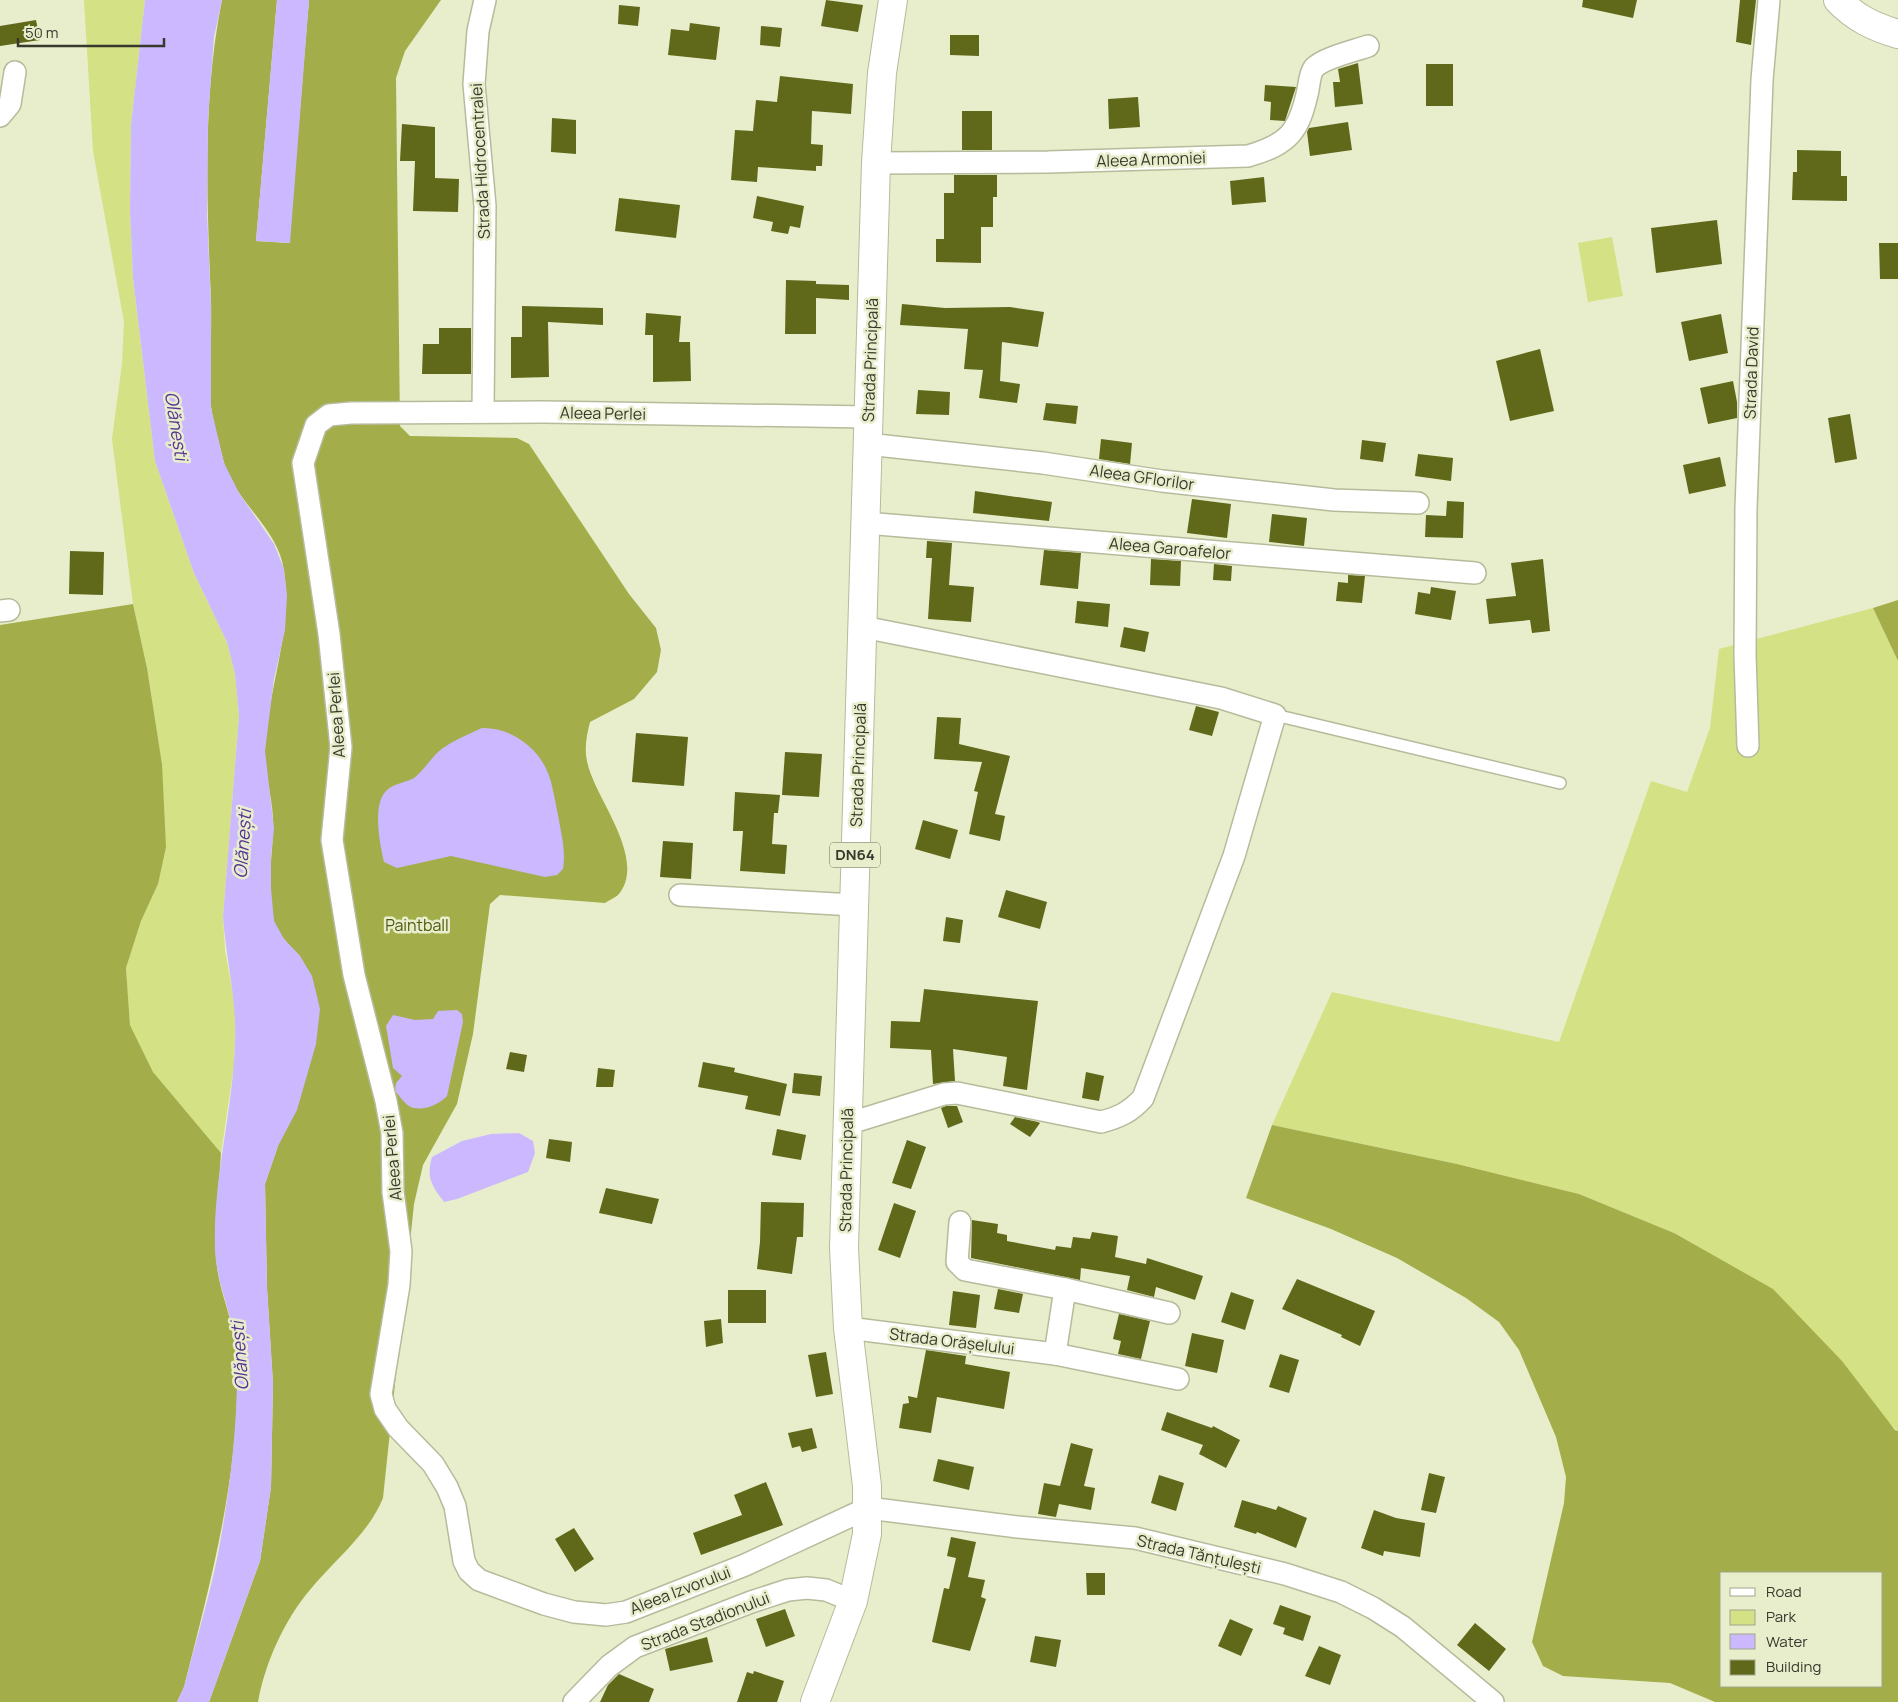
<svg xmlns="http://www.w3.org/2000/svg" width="1898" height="1702" font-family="Manrope,sans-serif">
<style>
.green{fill:#d4e184}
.forest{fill:#a3ae4b;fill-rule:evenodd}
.water{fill:#cbb8ff}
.building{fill:#60681a}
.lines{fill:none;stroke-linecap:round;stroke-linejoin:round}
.service-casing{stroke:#b6bb9b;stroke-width:14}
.minor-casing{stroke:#b6bb9b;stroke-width:24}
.tertiary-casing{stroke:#b6bb9b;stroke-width:30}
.primary-casing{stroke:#b6bb9b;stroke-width:30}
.service{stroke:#fff;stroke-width:11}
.minor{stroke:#fff;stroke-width:21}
.tertiary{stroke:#fff;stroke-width:28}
.primary{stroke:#fff;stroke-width:28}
.labels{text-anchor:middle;stroke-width:5;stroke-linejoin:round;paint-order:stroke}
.shield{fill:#e8eecc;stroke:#6c6f5c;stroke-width:1}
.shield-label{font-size:15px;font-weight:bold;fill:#37392c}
.street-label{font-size:16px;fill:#37392c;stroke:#e8eecc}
.park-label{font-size:16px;fill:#50570d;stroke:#e8eecc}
.water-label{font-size:18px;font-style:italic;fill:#583295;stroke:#e8eecc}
</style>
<rect width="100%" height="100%" fill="#e8eecc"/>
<g class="green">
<path d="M 84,0 L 145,0 L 131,125 L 130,210 L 133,279 L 155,461 L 194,573 L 227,642 L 235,674 L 239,716 L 223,917 L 225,950 L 236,1011 L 234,1066 L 221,1153 L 153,1072 L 130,1025 L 126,968 L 141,921 L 158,884 L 162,764 L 147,668 L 133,604 L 112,439 L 122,364 L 124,322 L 93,151 Z"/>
<path d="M 1612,237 L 1623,296 L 1588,302 L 1578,243 Z"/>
<path d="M 1873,608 L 1898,661 L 1898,1431 L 1674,1233 L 1579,1194 L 1457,1164 L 1272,1125 L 1332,992 L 1559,1042 L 1651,781 L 1687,792 L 1710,728 L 1719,649 Z"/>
</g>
<g class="forest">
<path d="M 222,0 L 277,0 L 256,241 L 289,243 L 309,0 L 441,0 L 405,51 L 396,78 L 400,426 L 410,436 L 517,438 L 529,444 L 629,594 L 656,628 L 661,650 L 657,672 L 634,699 L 590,722 C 587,734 584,748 587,761 C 593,796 649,859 618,895 C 615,898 609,900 605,903 L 500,895 L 490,904 L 473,1034 L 457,1104 L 423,1165 L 414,1204 L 383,1498 C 368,1535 334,1560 309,1591 C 284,1621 265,1663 258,1702 L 209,1702 L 260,1561 L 271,1487 L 273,1384 L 267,1288 L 265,1184 L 278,1146 L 300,956 C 290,946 278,935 274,921 C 266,892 272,860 273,832 C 275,804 264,776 265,748 C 268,688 293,631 284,571 C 279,528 233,501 223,459 C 219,442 213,423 211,406 C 209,371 212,336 211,301 C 207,201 202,99 222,0 Z"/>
<path d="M 1898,600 L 1898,661 L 1873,608 Z"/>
<path d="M 133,604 L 147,668 L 162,764 L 166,847 L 158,884 L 141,921 L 126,968 L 130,1025 L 153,1072 L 221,1153 C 219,1190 212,1230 217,1267 C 221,1298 236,1326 237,1359 C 241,1471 211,1580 184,1687 L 177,1702 L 0,1702 L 0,625 Z"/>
<path d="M 1272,1125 L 1457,1164 L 1579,1194 L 1674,1233 L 1773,1289 L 1842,1361 L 1895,1430 L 1898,1431 L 1898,1702 L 1715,1702 L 1670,1683 L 1563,1676 L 1543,1666 L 1532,1642 L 1564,1503 L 1566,1477 L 1556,1437 L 1519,1350 L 1499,1322 L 1466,1298 L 1397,1258 L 1331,1229 L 1246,1198 ZM 1722,1573 L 1882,1573 L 1882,1686 L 1722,1686 Z"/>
</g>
<g class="water">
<path d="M 145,0 L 222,0 L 214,37 L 208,119 L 207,213 L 211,305 L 211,408 L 224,463 L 239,493 L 274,544 L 284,569 L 287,595 L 285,630 L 274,679 L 265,751 L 274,829 L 271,856 L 271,889 L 274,921 L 284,939 L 300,956 L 312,976 L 320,1009 L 316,1044 L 297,1110 L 278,1146 L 265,1184 L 267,1288 L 273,1384 L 271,1487 L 260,1561 L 209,1702 L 177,1702 L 184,1687 C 195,1643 209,1599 218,1554 C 230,1491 238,1424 237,1359 C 236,1321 216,1286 215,1248 C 213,1179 233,1111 235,1042 C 237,1000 226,959 223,917 L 239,716 L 235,674 L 227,642 L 194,573 L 155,461 L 133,278 L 130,210 L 131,125 Z"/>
<path d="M 277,0 L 309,0 L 290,243 L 256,241 Z"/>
<path d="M 482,728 C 510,727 538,747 548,773 C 553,786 555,801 558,815 C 561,833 566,850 563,869 L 557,875 L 545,877 L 451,856 L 397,868 L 384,862 C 380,845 372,805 386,791 C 394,783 405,783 414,778 C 423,771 430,760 438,752 C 453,740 465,736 482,728 Z"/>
<path d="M 457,1010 L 462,1014 L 463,1022 L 447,1096 C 440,1104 421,1113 409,1106 C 404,1103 399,1095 395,1091 L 396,1083 L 402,1076 L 393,1068 L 386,1026 L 393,1015 L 415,1020 L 433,1019 L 438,1011 Z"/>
<path d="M 519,1133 L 533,1141 L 535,1153 L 528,1172 L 457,1199 L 444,1202 C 432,1186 426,1178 432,1157 L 462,1141 L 491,1134 Z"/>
</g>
<g class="building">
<path d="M 826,0 L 863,5 L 858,32 L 821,26 Z"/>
<path d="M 1583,0 L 1637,0 L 1633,18 L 1582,7 Z"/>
<path d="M 1740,0 L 1756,0 L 1751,45 L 1736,42 Z"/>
<path d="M 619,5 L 640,7 L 638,26 L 618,24 Z"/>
<path d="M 36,20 L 40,40 L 0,46 L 0,26 Z"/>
<path d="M 690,23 L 720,27 L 716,60 L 668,55 L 671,29 L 689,31 Z"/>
<path d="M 761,26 L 782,28 L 780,47 L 760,45 Z"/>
<path d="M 950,35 L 979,35 L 979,56 L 950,55 Z"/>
<path d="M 1358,63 L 1363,104 L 1335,107 L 1333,82 L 1340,82 L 1338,69 Z"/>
<rect x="1426" y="64" width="27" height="42"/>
<path d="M 780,76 L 853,84 L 851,114 L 812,111 L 811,144 L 823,145 L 822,166 L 816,166 L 816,171 L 758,167 L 757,182 L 731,180 L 735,130 L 753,131 L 756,100 L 777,102 Z"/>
<path d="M 1265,85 L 1296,87 L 1285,121 L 1270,120 L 1271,102 L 1264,101 Z"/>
<path d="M 1138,97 L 1140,127 L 1109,129 L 1108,99 Z"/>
<rect x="962" y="111" width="30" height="39"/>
<path d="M 552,118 L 576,120 L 576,154 L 551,152 Z"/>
<path d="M 1348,122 L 1352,150 L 1310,156 L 1307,132 L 1309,128 Z"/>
<path d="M 402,124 L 435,127 L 435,178 L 459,179 L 458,212 L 413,211 L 415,161 L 400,161 Z"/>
<path d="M 1797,150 L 1841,151 L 1841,176 L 1847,176 L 1847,201 L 1792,200 L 1793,172 L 1797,172 Z"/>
<path d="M 954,175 L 997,175 L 997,197 L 993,197 L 993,227 L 981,227 L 981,263 L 936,262 L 936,239 L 944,239 L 944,193 L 954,193 Z"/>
<path d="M 1264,177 L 1266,202 L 1232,205 L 1230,181 Z"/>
<path d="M 757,196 L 804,206 L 800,228 L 790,226 L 788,234 L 771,231 L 773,222 L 753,218 Z"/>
<path d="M 619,198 L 680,205 L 676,238 L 615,231 Z"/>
<path d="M 1717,220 L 1722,264 L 1656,273 L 1651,228 Z"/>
<path d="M 1879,243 L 1898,243 L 1898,279 L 1880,279 Z"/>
<path d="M 786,280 L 816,281 L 816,284 L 849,285 L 849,300 L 816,298 L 816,334 L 785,334 Z"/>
<path d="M 902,304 L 945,308 L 1010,307 L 1044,312 L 1038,347 L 1002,342 L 1000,381 L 1020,384 L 1017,403 L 979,398 L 983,370 L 964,369 L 968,329 L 900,325 Z"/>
<path d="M 522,306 L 603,308 L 603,325 L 548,322 L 549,377 L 511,378 L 511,337 L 522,337 Z"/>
<path d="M 646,313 L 681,316 L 679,342 L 690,342 L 691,381 L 653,382 L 653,335 L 645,335 Z"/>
<path d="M 1721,314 L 1728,353 L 1689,361 L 1681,322 Z"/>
<path d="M 439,328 L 471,328 L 471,374 L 422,374 L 423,344 L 439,344 Z"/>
<path d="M 1540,349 L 1554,411 L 1510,421 L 1496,361 Z"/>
<path d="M 1733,381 L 1737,402 L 1737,418 L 1708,424 L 1700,388 Z"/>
<path d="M 918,390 L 950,392 L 949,415 L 916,414 Z"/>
<path d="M 1046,403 L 1078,406 L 1076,424 L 1043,420 Z"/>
<path d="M 1850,414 L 1857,459 L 1835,463 L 1828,418 Z"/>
<path d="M 1101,439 L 1132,443 L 1130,464 L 1099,459 Z"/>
<path d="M 1362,440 L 1386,443 L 1383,462 L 1360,459 Z"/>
<path d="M 1418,454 L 1453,458 L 1451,481 L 1415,476 Z"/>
<path d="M 1720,457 L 1726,486 L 1689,494 L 1683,465 Z"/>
<path d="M 975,491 L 1052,502 L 1049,521 L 973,513 Z"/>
<path d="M 1192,499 L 1231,504 L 1227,538 L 1187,533 Z"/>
<path d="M 1447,501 L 1464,502 L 1463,538 L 1425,537 L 1426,515 L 1446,516 Z"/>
<path d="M 1272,514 L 1307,518 L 1304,546 L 1269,542 Z"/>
<path d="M 927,541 L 952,543 L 949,585 L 974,587 L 971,622 L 928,619 L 932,558 L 926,558 Z"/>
<path d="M 1044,550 L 1081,553 L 1078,589 L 1040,585 Z"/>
<path d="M 70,551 L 104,552 L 103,595 L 69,594 Z"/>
<path d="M 1151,559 L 1181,561 L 1180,586 L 1150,585 Z"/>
<path d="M 1543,559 L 1550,631 L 1532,633 L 1530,620 L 1489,624 L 1486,599 L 1516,596 L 1511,563 Z"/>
<path d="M 1214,564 L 1232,566 L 1231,581 L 1213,580 Z"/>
<path d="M 1348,575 L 1365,576 L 1362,603 L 1336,601 L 1338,582 L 1348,583 Z"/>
<path d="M 1431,587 L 1456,591 L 1451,620 L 1415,614 L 1418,592 L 1430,594 Z"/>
<path d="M 1077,601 L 1110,604 L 1108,627 L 1075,623 Z"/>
<path d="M 1124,627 L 1149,632 L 1145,652 L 1120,647 Z"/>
<path d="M 1196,706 L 1219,712 L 1212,736 L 1189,730 Z"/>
<path d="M 937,717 L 961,718 L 959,744 L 1010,756 L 995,814 L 1005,816 L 1000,841 L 969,834 L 978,792 L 974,791 L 982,762 L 934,759 Z"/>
<path d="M 636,733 L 688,737 L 684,786 L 632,782 Z"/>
<path d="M 785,752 L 822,754 L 819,797 L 782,795 Z"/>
<path d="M 735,792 L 780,795 L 778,813 L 774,813 L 772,844 L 787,845 L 785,874 L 740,871 L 743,831 L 733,831 Z"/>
<path d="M 923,820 L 958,830 L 950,859 L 915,849 Z"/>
<path d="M 663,841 L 693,843 L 691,879 L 660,877 Z"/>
<path d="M 1006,890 L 1047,902 L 1040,929 L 998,917 Z"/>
<path d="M 946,917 L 963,920 L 960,943 L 943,941 Z"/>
<path d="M 924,989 L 1038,1001 L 1027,1090 L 1003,1086 L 1007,1057 L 953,1049 L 955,1081 L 933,1084 L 931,1050 L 890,1048 L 891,1021 L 920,1022 Z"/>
<path d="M 510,1052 L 527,1055 L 524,1072 L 506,1069 Z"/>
<path d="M 703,1062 L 735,1068 L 734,1072 L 787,1084 L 780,1116 L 745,1109 L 748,1096 L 698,1087 Z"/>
<path d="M 598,1068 L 615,1070 L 613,1087 L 596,1087 Z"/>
<path d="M 1086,1072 L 1104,1076 L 1099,1101 L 1082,1098 Z"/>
<path d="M 794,1073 L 822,1076 L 820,1096 L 792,1093 Z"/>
<path d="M 946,1106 L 957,1106 L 963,1122 L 948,1128 L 941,1108 Z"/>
<path d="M 1015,1117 L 1038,1122 L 1040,1123 L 1030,1137 L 1010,1124 Z"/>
<path d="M 777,1129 L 806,1135 L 801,1160 L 772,1155 Z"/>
<path d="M 549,1139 L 572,1142 L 570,1162 L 546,1158 Z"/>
<path d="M 907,1140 L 926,1147 L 911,1189 L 892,1183 Z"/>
<path d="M 606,1188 L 659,1199 L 652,1224 L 599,1213 Z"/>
<path d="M 761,1202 L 804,1203 L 803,1237 L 797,1237 L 792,1274 L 757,1269 L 760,1242 Z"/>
<path d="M 894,1203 L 916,1211 L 900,1258 L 878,1250 Z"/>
<path d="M 972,1220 L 998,1224 L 997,1233 L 1007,1235 L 1007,1241 L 1055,1250 L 1056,1246 L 1071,1248 L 1073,1237 L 1090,1239 L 1092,1232 L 1118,1236 L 1115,1257 L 1146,1264 L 1147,1258 L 1203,1276 L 1195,1300 L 1156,1287 L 1154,1297 L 1127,1290 L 1130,1276 L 1081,1268 L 1080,1280 L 971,1258 Z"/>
<path d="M 1297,1279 L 1375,1311 L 1360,1346 L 1341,1337 L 1342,1335 L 1282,1309 Z"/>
<path d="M 998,1289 L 1023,1294 L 1019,1313 L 994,1309 Z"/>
<rect x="728" y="1290" width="38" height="33"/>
<path d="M 953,1291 L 980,1295 L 976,1328 L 949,1325 Z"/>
<path d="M 1231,1292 L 1254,1300 L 1245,1330 L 1221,1322 Z"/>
<path d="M 1119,1314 L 1150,1321 L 1141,1359 L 1118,1354 L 1121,1341 L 1113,1339 Z"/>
<path d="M 721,1319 L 723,1343 L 706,1347 L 704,1321 Z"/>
<path d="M 1192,1333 L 1224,1340 L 1217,1373 L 1185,1366 Z"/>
<path d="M 926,1350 L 966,1356 L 965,1364 L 1010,1372 L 1004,1409 L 937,1397 L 931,1433 L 899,1428 L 903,1404 L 909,1403 L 908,1396 L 917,1398 Z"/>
<path d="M 826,1352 L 833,1394 L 816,1397 L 808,1355 Z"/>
<path d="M 1280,1354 L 1299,1360 L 1289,1393 L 1269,1387 Z"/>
<path d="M 1167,1412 L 1212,1428 L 1213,1426 L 1240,1440 L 1226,1468 L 1199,1454 L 1203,1445 L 1161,1430 Z"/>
<path d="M 812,1428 L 817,1448 L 802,1452 L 800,1446 L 792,1448 L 788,1433 Z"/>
<path d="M 1071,1443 L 1093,1449 L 1084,1486 L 1095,1488 L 1091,1510 L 1059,1504 L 1056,1517 L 1038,1514 L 1044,1483 L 1060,1486 Z"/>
<path d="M 938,1459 L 974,1467 L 969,1490 L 933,1481 Z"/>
<path d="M 1429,1473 L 1445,1477 L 1436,1513 L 1421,1510 Z"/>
<path d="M 1159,1475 L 1184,1483 L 1176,1511 L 1151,1503 Z"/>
<path d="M 766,1482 L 783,1525 L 701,1555 L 693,1533 L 742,1515 L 734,1495 Z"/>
<path d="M 1242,1500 L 1276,1510 L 1278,1506 L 1307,1518 L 1296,1548 L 1257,1532 L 1256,1534 L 1234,1527 Z"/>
<path d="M 1374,1510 L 1396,1518 L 1425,1523 L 1420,1557 L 1384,1551 L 1383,1556 L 1361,1548 Z"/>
<path d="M 574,1528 L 594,1559 L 575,1572 L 555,1539 Z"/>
<path d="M 951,1537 L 976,1542 L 968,1577 L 985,1580 L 981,1597 L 986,1599 L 970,1651 L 932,1642 L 944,1588 L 949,1589 L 956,1558 L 947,1556 Z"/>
<path d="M 1086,1573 L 1105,1573 L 1105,1595 L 1087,1595 Z"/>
<path d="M 1280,1605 L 1311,1616 L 1303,1641 L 1283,1634 L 1285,1628 L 1273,1624 Z"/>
<path d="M 785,1609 L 795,1636 L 766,1647 L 756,1619 Z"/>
<path d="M 1230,1619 L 1253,1629 L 1241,1656 L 1218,1646 Z"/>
<path d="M 1475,1623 L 1506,1649 L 1489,1671 L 1457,1645 Z"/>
<path d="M 1035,1636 L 1061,1640 L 1056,1667 L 1030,1662 Z"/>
<path d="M 707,1637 L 713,1662 L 670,1671 L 665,1649 Z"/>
<path d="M 1319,1646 L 1341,1655 L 1330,1685 L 1305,1676 Z"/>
<path d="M 754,1671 L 784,1681 L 777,1702 L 737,1702 L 747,1672 L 753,1674 Z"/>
<path d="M 619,1674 L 654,1689 L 649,1702 L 600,1702 L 608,1685 Z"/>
</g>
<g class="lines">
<defs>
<path id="service" d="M 1275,715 L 1560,783"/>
<g id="minor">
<path d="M 0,116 L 10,104 L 15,72"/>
<path d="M 876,163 L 1048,162 L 1248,156 C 1289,144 1299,132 1308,90 C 1309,84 1310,73 1314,68 C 1323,58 1354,51 1368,46"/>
<path d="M 483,412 L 485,206 L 474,84 L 478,31 L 485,0"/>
<path d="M 868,417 L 544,412 L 351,413 L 329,415 L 316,425 L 303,463 L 329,634 L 341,747 L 332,840 L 354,975 L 386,1101 L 392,1133 L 393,1192 L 401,1251 L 399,1285 L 381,1394 L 385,1409 L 398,1428 L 433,1464 L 447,1487 L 455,1506 L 464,1561 L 469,1571 L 479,1580 L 544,1604 L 574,1612 L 606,1615 L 626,1612 L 745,1565 L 868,1508 L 1018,1527 L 1135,1538 L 1285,1574 L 1341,1592 L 1373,1608 L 1403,1627 L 1493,1702"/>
<path d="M 867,444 L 1043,463 L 1162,481 L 1334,500 L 1418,503"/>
<path d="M 865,523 L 1475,573"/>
<path d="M 0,611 L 9,610"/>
<path d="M 1748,746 L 1745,655 L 1746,508 L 1762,80 L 1769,0"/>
<path d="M 680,895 L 854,905"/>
<path d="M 847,1124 L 944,1094 L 957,1093 L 1101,1122 C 1120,1117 1130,1112 1143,1098 L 1234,856 L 1275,715 L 1221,698 L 863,627"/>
<path d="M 960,1222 L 957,1262 L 965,1270 L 1065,1289 L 1169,1313"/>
<path d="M 848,1328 L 1055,1354 L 1178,1379"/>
<path d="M 1055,1354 L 1065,1289"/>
<path d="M 574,1702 L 609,1666 L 635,1647 L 751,1602 L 788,1590 L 807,1588 L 826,1590 L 853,1601"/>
</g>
<path id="tertiary" d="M 1838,0 C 1855,18 1874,27 1898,34"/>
<path id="primary" d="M 815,1702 L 853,1601 L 867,1534 L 867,1486 L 848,1328 L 844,1248 L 876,163 L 882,73 L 893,0"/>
</defs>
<use href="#service" class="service-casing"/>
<use href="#minor" class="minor-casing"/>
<use href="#tertiary" class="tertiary-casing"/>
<use href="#primary" class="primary-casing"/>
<use href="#service" class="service"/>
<use href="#minor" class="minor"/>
<use href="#tertiary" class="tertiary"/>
<use href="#primary" class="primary"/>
</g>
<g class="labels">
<rect class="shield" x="830" y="842.5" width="50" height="25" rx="4"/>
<g class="shield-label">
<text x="855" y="860">DN64</text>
</g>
<g class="street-label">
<text transform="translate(1151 159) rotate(-2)" y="6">Aleea Armoniei</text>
<text transform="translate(480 161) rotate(-93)" y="6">Strada Hidrocentralei</text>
<text transform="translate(870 360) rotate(-88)" y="6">Strada Principală</text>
<text transform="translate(1751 373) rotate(-88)" y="6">Strada David</text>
<text transform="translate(603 413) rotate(1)" y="6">Aleea Perlei</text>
<text transform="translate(1142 477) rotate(8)" y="6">Aleea GFlorilor</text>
<text transform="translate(1170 548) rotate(5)" y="6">Aleea Garoafelor</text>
<text transform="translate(336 715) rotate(-94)" y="6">Aleea Perlei</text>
<text transform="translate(858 765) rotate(-88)" y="6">Strada Principală</text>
<text transform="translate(392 1158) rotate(-95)" y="6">Aleea Perlei</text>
<text transform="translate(846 1170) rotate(-89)" y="6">Strada Principală</text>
<text transform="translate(952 1341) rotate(7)" y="6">Strada Orășelului</text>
<text transform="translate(1199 1554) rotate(13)" y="6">Strada Tănțulești</text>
<text transform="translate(680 1590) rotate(-21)" y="6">Aleea Izvorului</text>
<text transform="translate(705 1621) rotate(-21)" y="6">Strada Stadionului</text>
</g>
<g class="park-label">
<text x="417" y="931">Paintball</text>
</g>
<g class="water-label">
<text transform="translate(176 426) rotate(81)" y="6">Olănești</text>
<text transform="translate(243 844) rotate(-86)" y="6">Olănești</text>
<text transform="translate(240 1356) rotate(-94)" y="6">Olănești</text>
</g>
</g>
<rect x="1720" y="1572" width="162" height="115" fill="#e8eecc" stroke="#a1a68c"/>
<rect x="1730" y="1588" width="25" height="8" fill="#ffffff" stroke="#a1a68c"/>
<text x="1766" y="1597" font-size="15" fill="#37392c">Road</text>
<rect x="1730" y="1610" width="25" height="15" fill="#d4e184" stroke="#a1a68c"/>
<text x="1766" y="1622" font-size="15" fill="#37392c">Park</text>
<rect x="1730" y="1634" width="25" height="15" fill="#cbb8ff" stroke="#a1a68c"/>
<text x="1766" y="1647" font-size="15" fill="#37392c">Water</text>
<rect x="1730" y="1660" width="25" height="15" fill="#60681a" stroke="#a1a68c"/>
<text x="1766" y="1672" font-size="15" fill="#37392c">Building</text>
<path d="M18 38v8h146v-8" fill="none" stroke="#37392c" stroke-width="2.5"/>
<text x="25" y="38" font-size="15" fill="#37392c" stroke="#e8eecc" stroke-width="4" paint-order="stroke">50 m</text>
</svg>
